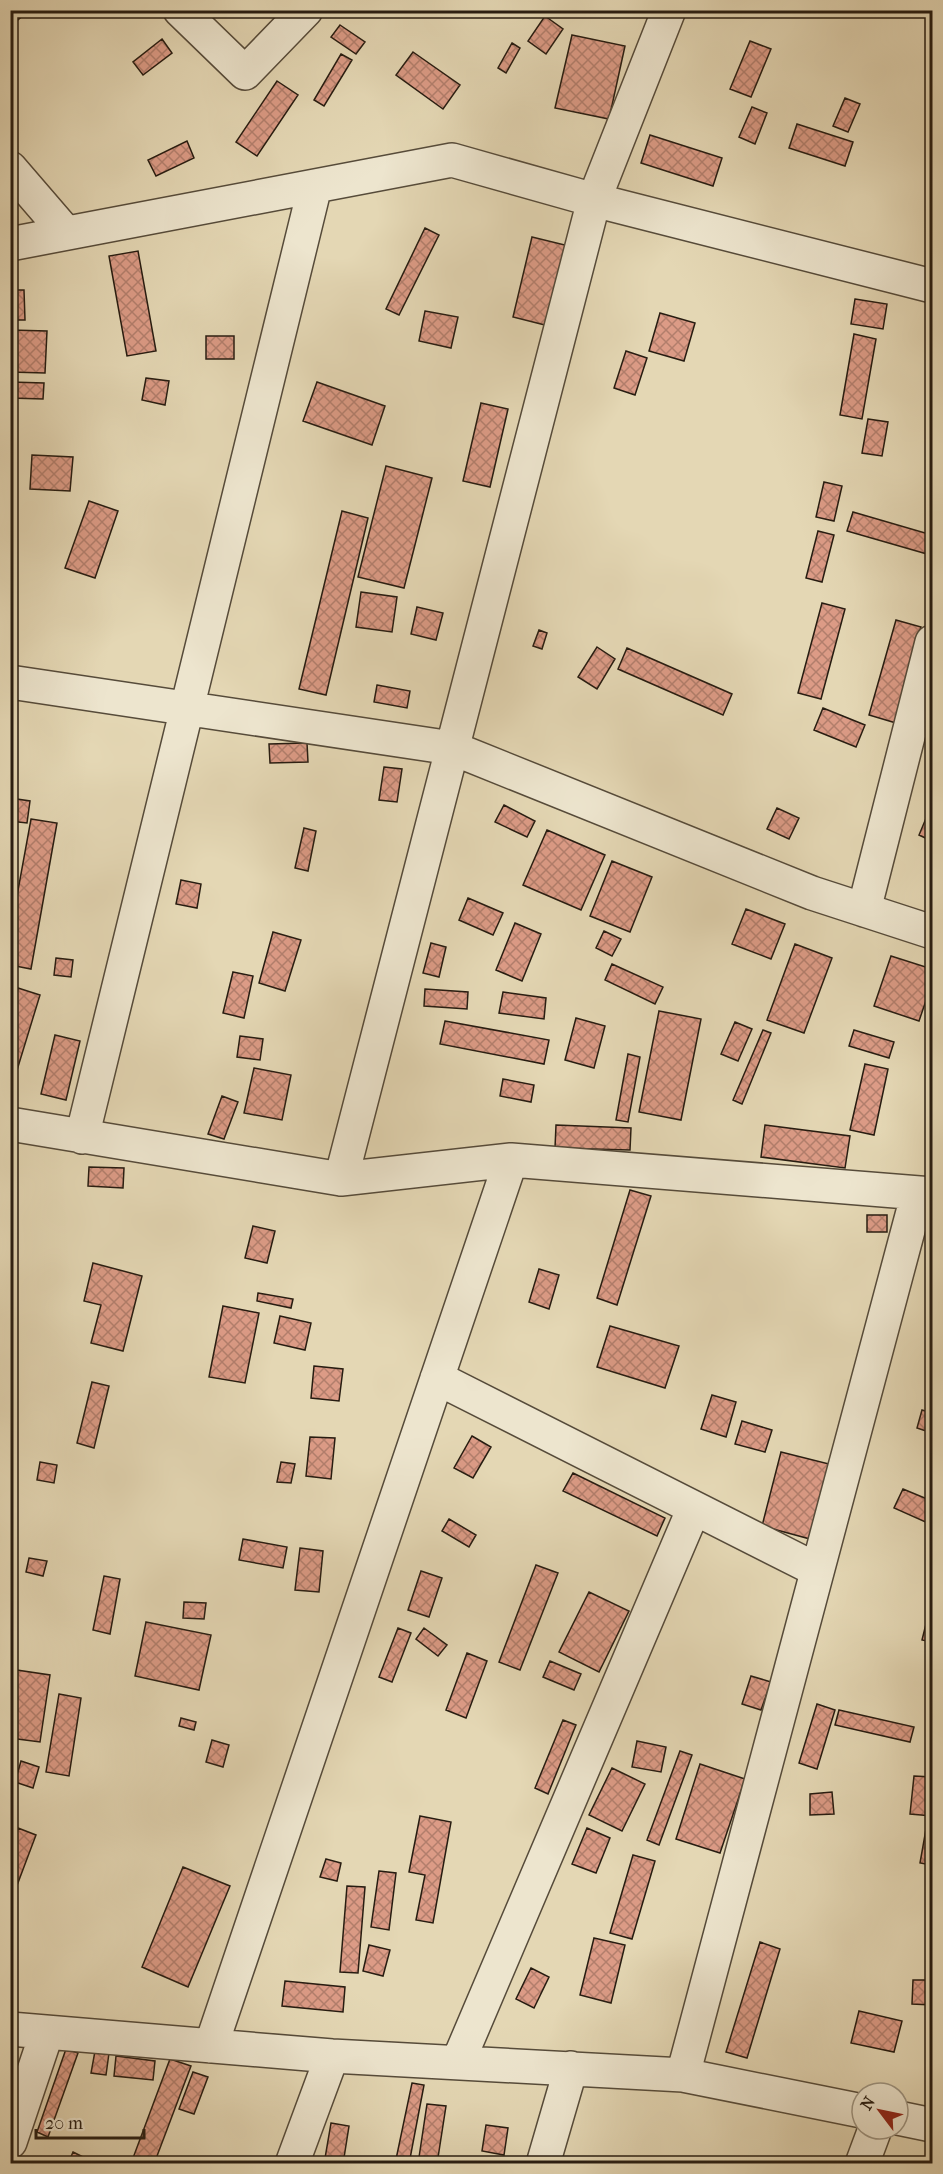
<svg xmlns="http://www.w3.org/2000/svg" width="943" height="2174" font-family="'IM FELL French Canon',serif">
	<defs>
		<pattern id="building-cross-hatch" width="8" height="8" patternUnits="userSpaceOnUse" patternTransform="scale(1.5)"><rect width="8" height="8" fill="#dc9b86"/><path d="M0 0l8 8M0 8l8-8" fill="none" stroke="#b27e6c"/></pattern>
	</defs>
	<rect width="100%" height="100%" fill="#e4d7b4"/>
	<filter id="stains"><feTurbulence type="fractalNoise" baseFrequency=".00333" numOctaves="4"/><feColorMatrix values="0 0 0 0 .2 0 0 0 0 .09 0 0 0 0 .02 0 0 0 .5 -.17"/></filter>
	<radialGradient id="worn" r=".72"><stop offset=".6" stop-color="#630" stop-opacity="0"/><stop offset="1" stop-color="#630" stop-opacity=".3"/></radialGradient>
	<path fill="url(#building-cross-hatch)" stroke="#271c11" stroke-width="1.5" d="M 10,10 L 29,10 L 10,27 Z
		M 545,16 L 563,29 L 546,54 L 528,41 Z
		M 340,25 L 365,42 L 356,54 L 331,37 Z
		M 572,35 L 625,46 L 609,119 L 555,108 Z
		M 162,39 L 172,53 L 143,75 L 133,62 Z
		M 750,41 L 771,49 L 751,97 L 730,89 Z
		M 512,43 L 520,48 L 506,73 L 498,68 Z
		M 413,52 L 460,85 L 443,109 L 396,75 Z
		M 341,54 L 352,60 L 324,106 L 314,100 Z
		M 277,81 L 298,95 L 257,156 L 236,142 Z
		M 845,98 L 860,104 L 848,132 L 833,126 Z
		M 752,107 L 767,113 L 755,144 L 739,137 Z
		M 797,124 L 853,142 L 845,166 L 789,148 Z
		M 650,135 L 722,158 L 713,186 L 641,163 Z
		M 187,141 L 194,158 L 156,176 L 148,160 Z
		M 425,228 L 439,235 L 399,315 L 386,309 Z
		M 532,237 L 569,246 L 549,326 L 513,317 Z
		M 138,251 L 156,351 L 127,356 L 109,256 Z
		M 10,290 L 24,290 L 25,320 L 10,320 Z
		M 855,299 L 887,304 L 883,329 L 851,324 Z
		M 425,311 L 458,317 L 451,348 L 419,341 Z
		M 660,313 L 695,323 L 684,361 L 649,351 Z
		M 10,330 L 47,331 L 45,373 L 10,372 Z
		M 854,334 L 876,339 L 862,419 L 840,415 Z
		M 206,336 L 234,336 L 234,359 L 206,359 Z
		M 626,351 L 647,358 L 635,395 L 614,388 Z
		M 146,378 L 169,381 L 165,405 L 142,400 Z
		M 10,382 L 44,383 L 43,399 L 10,398 Z
		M 317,382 L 385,406 L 372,445 L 303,421 Z
		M 481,403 L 508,409 L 490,487 L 463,481 Z
		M 868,419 L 888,422 L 882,456 L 862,453 Z
		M 32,455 L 73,457 L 70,491 L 30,489 Z
		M 386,466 L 432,478 L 404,588 L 358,577 Z
		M 824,482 L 842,486 L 834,521 L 816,517 Z
		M 89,501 L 118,511 L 95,578 L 65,568 Z
		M 342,511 L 368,518 L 326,695 L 299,689 Z
		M 853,512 L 932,535 L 927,554 L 847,531 Z
		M 818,531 L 834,535 L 822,582 L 806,578 Z
		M 10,568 L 17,569 L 14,627 L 10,626 Z
		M 361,592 L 397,597 L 392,632 L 356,627 Z
		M 822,603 L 845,609 L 821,699 L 798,693 Z
		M 417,607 L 443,613 L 436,640 L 411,634 Z
		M 896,620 L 921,627 L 896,723 L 869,715 Z
		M 539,630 L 547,633 L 542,649 L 533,646 Z
		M 597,647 L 615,659 L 597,689 L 578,677 Z
		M 627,648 L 732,694 L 723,715 L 618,669 Z
		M 377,685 L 410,691 L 407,708 L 374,702 Z
		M 823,708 L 865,725 L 856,747 L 814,730 Z
		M 307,743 L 308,762 L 270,763 L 269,744 Z
		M 384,767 L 402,769 L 397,802 L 379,800 Z
		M 10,798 L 30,801 L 27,823 L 10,821 Z
		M 932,804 L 932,841 L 919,835 Z
		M 504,805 L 535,821 L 527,837 L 495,822 Z
		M 777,808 L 799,818 L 789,839 L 767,829 Z
		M 31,819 L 57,823 L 31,969 L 10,965 L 10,934 Z
		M 304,828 L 316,831 L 308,871 L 295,868 Z
		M 547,830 L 605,855 L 581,910 L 523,885 Z
		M 612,861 L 652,877 L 630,932 L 590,916 Z
		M 181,880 L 201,884 L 197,908 L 176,904 Z
		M 468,898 L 503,913 L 493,935 L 459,920 Z
		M 746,909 L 785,924 L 771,959 L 732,944 Z
		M 515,923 L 541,934 L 522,981 L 496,970 Z
		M 604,931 L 621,939 L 612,956 L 596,948 Z
		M 273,932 L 301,940 L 285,991 L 259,983 Z
		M 431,943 L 446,947 L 439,977 L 423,973 Z
		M 795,944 L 832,958 L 804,1033 L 767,1020 Z
		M 891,956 L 932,969 L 932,983 L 919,1021 L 874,1006 Z
		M 56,958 L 73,960 L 71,977 L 54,975 Z
		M 612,964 L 663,987 L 655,1004 L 605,980 Z
		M 233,972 L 253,976 L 244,1018 L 223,1013 Z
		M 18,988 L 40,995 L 10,1093 L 10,1014 Z
		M 425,989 L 468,992 L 467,1009 L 424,1006 Z
		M 503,992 L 546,998 L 544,1019 L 499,1013 Z
		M 659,1011 L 701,1019 L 681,1120 L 639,1112 Z
		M 576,1018 L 605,1026 L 594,1068 L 565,1060 Z
		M 445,1021 L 549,1040 L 544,1064 L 440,1044 Z
		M 735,1022 L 752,1029 L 738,1061 L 721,1054 Z
		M 763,1030 L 771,1033 L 742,1104 L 733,1100 Z
		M 854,1030 L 894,1042 L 889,1058 L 849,1046 Z
		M 55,1035 L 80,1041 L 66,1100 L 41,1094 Z
		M 240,1036 L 263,1039 L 260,1060 L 237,1057 Z
		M 932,1043 L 932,1071 L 926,1070 Z
		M 628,1054 L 640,1057 L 628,1122 L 616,1120 Z
		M 865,1064 L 888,1069 L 874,1135 L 850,1130 Z
		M 254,1068 L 291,1075 L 282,1120 L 244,1113 Z
		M 503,1079 L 534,1085 L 531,1102 L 500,1096 Z
		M 222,1096 L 238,1102 L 224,1139 L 208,1134 Z
		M 556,1125 L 631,1128 L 630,1150 L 555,1148 Z
		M 765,1125 L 850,1136 L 845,1168 L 761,1157 Z
		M 89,1167 L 124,1168 L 123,1188 L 88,1186 Z
		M 630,1190 L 651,1196 L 617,1305 L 597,1298 Z
		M 867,1215 L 887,1215 L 887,1232 L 867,1232 Z
		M 253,1226 L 275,1231 L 267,1263 L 245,1258 Z
		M 93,1263 L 142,1276 L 123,1351 L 91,1343 L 101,1305 L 84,1301 Z
		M 539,1269 L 559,1275 L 549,1309 L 529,1302 Z
		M 258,1293 L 293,1299 L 291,1308 L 257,1301 Z
		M 223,1306 L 259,1313 L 245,1383 L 209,1377 Z
		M 280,1316 L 311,1323 L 305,1350 L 274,1343 Z
		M 610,1326 L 679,1346 L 665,1388 L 597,1367 Z
		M 314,1366 L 343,1369 L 339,1401 L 311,1398 Z
		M 92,1382 L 109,1386 L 94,1448 L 77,1443 Z
		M 712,1395 L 736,1402 L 726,1437 L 701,1429 Z
		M 922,1410 L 932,1413 L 932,1433 L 917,1428 Z
		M 742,1421 L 772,1430 L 765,1452 L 735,1444 Z
		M 472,1436 L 491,1447 L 473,1478 L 454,1468 Z
		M 310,1437 L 335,1438 L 331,1479 L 306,1476 Z
		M 781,1452 L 829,1464 L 810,1539 L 762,1526 Z
		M 40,1462 L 57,1465 L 54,1483 L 37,1480 Z
		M 281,1462 L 295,1464 L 291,1483 L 277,1482 Z
		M 573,1473 L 665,1518 L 657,1536 L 563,1491 Z
		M 903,1489 L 932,1501 L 932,1518 L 930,1524 L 894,1508 Z
		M 449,1519 L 476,1535 L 469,1547 L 442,1531 Z
		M 243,1539 L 287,1547 L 283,1568 L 239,1560 Z
		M 300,1548 L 323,1551 L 319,1592 L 295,1590 Z
		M 29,1558 L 47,1561 L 43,1576 L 26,1572 Z
		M 536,1565 L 558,1573 L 520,1670 L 499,1662 Z
		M 421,1571 L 442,1578 L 429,1617 L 408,1610 Z
		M 104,1576 L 120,1579 L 110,1634 L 93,1630 Z
		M 589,1592 L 629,1611 L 599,1672 L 559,1652 Z
		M 184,1602 L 206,1603 L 204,1619 L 183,1618 Z
		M 929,1612 L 932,1613 L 932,1642 L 922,1640 Z
		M 146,1622 L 211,1635 L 199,1690 L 135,1676 Z
		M 398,1628 L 411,1633 L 392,1682 L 379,1677 Z
		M 424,1628 L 447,1645 L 438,1656 L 416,1639 Z
		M 467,1653 L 487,1661 L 466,1718 L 446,1710 Z
		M 550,1661 L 581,1674 L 574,1690 L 543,1677 Z
		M 10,1669 L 50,1675 L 40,1742 L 10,1738 Z
		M 751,1676 L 771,1682 L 761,1710 L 742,1704 Z
		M 59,1694 L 81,1698 L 69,1776 L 46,1772 Z
		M 817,1704 L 835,1710 L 817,1769 L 799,1763 Z
		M 839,1710 L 914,1727 L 910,1742 L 835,1725 Z
		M 181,1718 L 196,1722 L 194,1730 L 179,1726 Z
		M 563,1720 L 576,1725 L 548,1794 L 535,1788 Z
		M 212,1740 L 229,1745 L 223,1767 L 206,1762 Z
		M 637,1741 L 666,1747 L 661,1772 L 632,1767 Z
		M 680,1751 L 692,1755 L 659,1845 L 647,1840 Z
		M 21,1761 L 39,1767 L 33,1788 L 15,1782 Z
		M 700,1764 L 745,1779 L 720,1853 L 676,1839 Z
		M 612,1768 L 645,1784 L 622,1831 L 589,1815 Z
		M 914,1776 L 932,1777 L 932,1816 L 910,1814 Z
		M 832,1792 L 834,1814 L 810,1815 L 810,1794 Z
		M 420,1816 L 451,1822 L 433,1923 L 416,1920 L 425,1875 L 409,1872 Z
		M 18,1828 L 36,1835 L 16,1888 L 10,1886 L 10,1850 Z
		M 587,1828 L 610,1838 L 596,1873 L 572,1864 Z
		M 926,1829 L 932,1830 L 932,1865 L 920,1863 Z
		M 633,1855 L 655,1861 L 632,1939 L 610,1933 Z
		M 326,1859 L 341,1863 L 337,1881 L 320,1877 Z
		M 183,1867 L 230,1886 L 188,1987 L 142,1967 Z
		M 379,1871 L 396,1873 L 389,1930 L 371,1927 Z
		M 347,1886 L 365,1887 L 358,1973 L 340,1972 Z
		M 594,1938 L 625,1945 L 611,2003 L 580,1995 Z
		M 760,1942 L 780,1949 L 747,2058 L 726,2052 Z
		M 369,1945 L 390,1950 L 383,1976 L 363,1971 Z
		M 531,1968 L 549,1977 L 534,2008 L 516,1999 Z
		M 913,1980 L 932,1980 L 932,2005 L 912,2004 Z
		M 285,1981 L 345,1987 L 343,2012 L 282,2006 Z
		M 859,2011 L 902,2021 L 894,2052 L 851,2043 Z
		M 66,2049 L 78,2053 L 48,2137 L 37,2132 Z
		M 95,2051 L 109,2053 L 106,2075 L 91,2073 Z
		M 116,2056 L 155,2061 L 153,2080 L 114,2076 Z
		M 170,2059 L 191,2066 L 154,2164 L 149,2164 L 133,2158 Z
		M 193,2072 L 208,2077 L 194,2114 L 179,2109 Z
		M 412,2083 L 424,2085 L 409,2164 L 395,2164 Z
		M 427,2104 L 446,2106 L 437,2164 L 418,2164 Z
		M 331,2123 L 349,2126 L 343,2164 L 324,2164 Z
		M 486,2125 L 508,2128 L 504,2155 L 482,2151 Z
		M 73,2152 L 85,2158 L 83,2164 L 68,2164 Z"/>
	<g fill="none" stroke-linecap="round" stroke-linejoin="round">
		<defs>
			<path id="minor" d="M 180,10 L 245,73 L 306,10
				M 10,168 L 66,233
				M 10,244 L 452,160 L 594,200 L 932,286
				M 10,682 L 452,748 L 812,893 L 932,932
				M 864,910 L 932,642
				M 10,1124 L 341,1179 L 511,1160 L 932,1194
				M 82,1137 L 315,186
				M 341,1179 L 594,200 L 669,10
				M 437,1378 L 817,1570
				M 10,2029 L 332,2056 L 683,2075 L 862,2111
				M 211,2046 L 511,1160
				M 458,2062 L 694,1508
				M 683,2075 L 918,1193
				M 898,2118 L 932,2125
				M 10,2142 L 47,2032
				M 292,2164 L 332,2056
				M 543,2164 L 571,2068
				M 862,2164 L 875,2129"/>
		</defs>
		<use href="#minor" stroke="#564b3a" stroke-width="36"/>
		<use href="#minor" stroke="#ede5ce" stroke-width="33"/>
	</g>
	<rect width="943" height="2174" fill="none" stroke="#e4d7b4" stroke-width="36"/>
	<rect x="12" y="12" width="919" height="2150" fill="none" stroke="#271c11" stroke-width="3"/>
	<rect x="18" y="18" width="907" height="2138" fill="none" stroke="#271c11" stroke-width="1.5"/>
	<g transform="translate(880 2111) rotate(302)"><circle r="28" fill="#ede5ce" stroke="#9e9582" stroke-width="1.5"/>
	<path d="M0-4.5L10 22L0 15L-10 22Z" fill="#8f2418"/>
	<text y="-9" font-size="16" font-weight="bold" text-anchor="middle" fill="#271c11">N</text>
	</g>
	<path d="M36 2129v9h108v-9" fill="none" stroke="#271c11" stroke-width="3"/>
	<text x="45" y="2129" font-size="18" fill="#271c11" stroke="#ede5ce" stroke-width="4.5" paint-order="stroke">20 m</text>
	<rect width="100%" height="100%" filter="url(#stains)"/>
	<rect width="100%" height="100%" fill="url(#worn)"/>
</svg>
